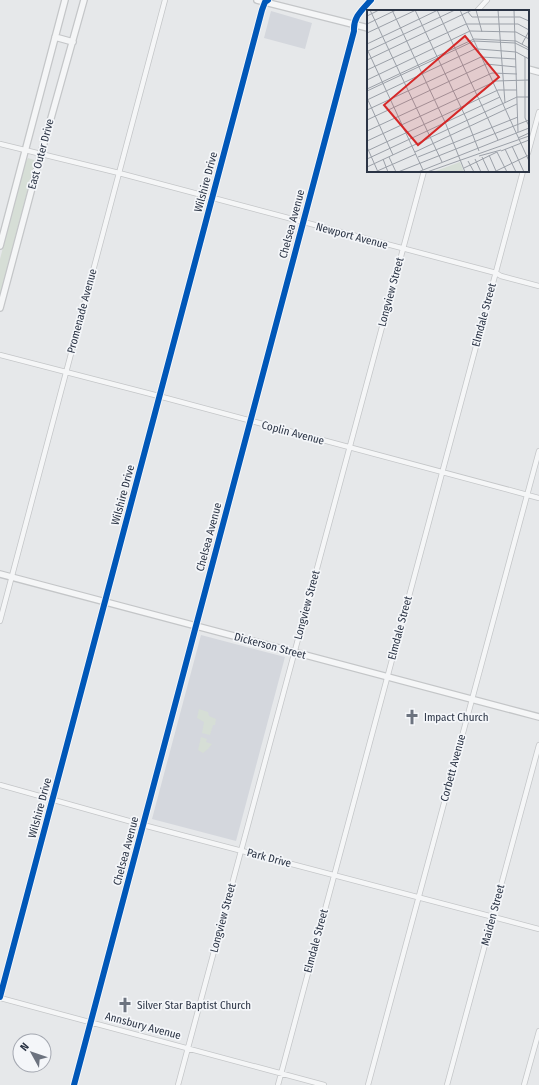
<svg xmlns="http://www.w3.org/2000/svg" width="539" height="1085" font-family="'Fira Sans Condensed',sans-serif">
	<rect width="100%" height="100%" fill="#e6e8ea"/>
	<path fill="#d4d7dd" d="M 271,11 L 312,23 L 305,49 L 264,38 Z
		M 201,635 L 285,657 L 236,841 L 152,819 Z"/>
	<path fill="#d6ded6" d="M 28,158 L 34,160 L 35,162 L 0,295 L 0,259 L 25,163 Z
		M 199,709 L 208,712 L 209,716 L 216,719 L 215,725 L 213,725 L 210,735 L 202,733 L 204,722 L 197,718 Z
		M 201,737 L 207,739 L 206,742 L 212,744 L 208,749 L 203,753 L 198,750 Z"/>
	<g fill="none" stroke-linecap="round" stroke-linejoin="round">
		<defs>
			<path id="minor" d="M 477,11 L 487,0
				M 0,144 L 119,173 L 496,273 L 501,276 L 539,286
				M 528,153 L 539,112
				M 0,355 L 151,394 L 539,498
				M 0,621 L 165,0
				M 0,785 L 143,825 L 539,929
				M 0,997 L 262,10 L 265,2 L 268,0
				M 0,998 L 324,1085
				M 74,1085 L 354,31 C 353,17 362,10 371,0
				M 178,1085 L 424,171
				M 278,1085 L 523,171
				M 368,1085 L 539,451
				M 447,1085 L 539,745
				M 524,1085 L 539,1031"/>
			<path id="tertiary" d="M 257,0 L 368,28
				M 55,37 L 73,42
				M 528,69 L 539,72
				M 0,246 L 65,0
				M 0,308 L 41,154 L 84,0
				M 0,574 L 539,717"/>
		</defs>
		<use href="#minor" stroke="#c4c6c8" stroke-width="6"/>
		<use href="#tertiary" stroke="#c4c6c8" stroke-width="8"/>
		<use href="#minor" stroke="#f5f6f7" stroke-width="4.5"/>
		<use href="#tertiary" stroke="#f5f6f7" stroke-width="5.5"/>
		<defs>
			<path id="cycleway" d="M 0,997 L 262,10 L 265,2 L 268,0
				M 74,1085 L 354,31 C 353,17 362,10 371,0"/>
		</defs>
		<use href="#cycleway" stroke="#f4f6f9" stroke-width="8"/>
		<use href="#cycleway" stroke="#0057b8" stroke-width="6"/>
	</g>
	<defs>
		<symbol id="church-bare" viewBox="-9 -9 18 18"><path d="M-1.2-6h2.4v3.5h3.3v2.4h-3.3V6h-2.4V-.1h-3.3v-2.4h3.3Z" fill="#6c737f" stroke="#f4f6f9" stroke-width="2.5" paint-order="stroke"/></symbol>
	</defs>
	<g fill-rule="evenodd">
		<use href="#church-bare" x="401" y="706" width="22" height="22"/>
		<use href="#church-bare" x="114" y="994" width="22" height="22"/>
	</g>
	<g text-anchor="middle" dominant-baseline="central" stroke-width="3.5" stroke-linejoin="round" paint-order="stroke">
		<g font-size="11" fill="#2b3445" stroke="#f4f6f9">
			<text transform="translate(41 154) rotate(-75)">East Outer Drive</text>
			<text transform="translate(206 182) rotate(-75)">Wilshire Drive</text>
			<text transform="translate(292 224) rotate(-75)">Chelsea Avenue</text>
			<text transform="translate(352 236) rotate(15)">Newport Avenue</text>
			<text transform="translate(391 292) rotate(-75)">Longview Street</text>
			<text transform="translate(82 311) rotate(-75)">Promenade Avenue</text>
			<text transform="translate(484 315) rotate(-75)">Elmdale Street</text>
			<text transform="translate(293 433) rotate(15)">Coplin Avenue</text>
			<text transform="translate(123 495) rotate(-75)">Wilshire Drive</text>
			<text transform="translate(209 537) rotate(-75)">Chelsea Avenue</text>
			<text transform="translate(307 605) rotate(-75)">Longview Street</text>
			<text transform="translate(400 628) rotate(-75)">Elmdale Street</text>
			<text transform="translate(270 646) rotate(15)">Dickerson Street</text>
			<text transform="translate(453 768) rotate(-75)">Corbett Avenue</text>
			<text transform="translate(40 808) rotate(-75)">Wilshire Drive</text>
			<text transform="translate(126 851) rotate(-75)">Chelsea Avenue</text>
			<text transform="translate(269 858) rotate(15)">Park Drive</text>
			<text transform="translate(493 915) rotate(-75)">Maiden Street</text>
			<text transform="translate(223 918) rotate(-75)">Longview Street</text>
			<text transform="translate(316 941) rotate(-75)">Elmdale Street</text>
			<text transform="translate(143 1026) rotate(15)">Annsbury Avenue</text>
		</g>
		<g font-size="11" fill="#2b3445" stroke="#f4f6f9" text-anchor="start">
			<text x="424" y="717">Impact Church</text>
			<text x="137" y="1005">Silver Star Baptist Church</text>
		</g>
	</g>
	<g transform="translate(367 10)">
		<rect width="162" height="162" fill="#e6e8ea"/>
		<path d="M 93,152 L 97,162 L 66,162 Z" fill="#d6ded6"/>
		<path fill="none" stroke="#9ba0a8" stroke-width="1" d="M 3,0 L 75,152M 25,0 L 78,112 L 98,162M 48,0 L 100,110 L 112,141M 70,0 L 131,130M 93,0 L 162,151M 109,0 L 115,22M 131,0 L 138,93M 147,0 L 151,122M 101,2 L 105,7 L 153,7 L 162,11M 0,6 L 12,0M 0,14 L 29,0M 0,23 L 49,0M 0,34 L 71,0M 155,34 L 162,21M 0,39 L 56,160M 111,39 L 149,42 L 162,49M 1,41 L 88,0M 158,47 L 158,108 L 162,116M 0,50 L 105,0M 0,60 L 99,14 L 151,14 L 162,20M 0,70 L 103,21 L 149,22 L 162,29M 0,79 L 107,29 L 149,31 L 162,38M 0,81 L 107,31 L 148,33 L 162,40M 0,88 L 26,145M 0,90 L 110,38M 0,100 L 114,47 L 149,49M 0,110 L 119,54 L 149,57M 0,121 L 125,63 L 150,64M 151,128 L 162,123M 0,131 L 129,71 L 162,70M 145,136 L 157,162M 0,137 L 11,162M 138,139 L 149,162M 0,141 L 131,80 L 150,80M 134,141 L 162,130M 48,142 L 150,94M 130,142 L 140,162M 122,145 L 129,161M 112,146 L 134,140M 22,147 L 29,162M 51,147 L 151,107M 115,147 L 122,162M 0,149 L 133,87M 16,149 L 21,162M 108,149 L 114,162M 101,151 L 107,162M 0,157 L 150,87 L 162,87M 97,158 L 130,142M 8,162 L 49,144M 31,162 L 162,110M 51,162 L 162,118M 60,162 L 162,126M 127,162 L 162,145"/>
		<path fill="#d62828" fill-opacity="0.15" stroke="#d62828" stroke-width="2" d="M 98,26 L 132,67 L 51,135 L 17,95 Z"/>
		<rect width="162" height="162" fill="none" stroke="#2b3445" stroke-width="2"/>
	</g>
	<g transform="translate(32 1053) rotate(310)"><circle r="19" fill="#f4f6f9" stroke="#a4a8b1"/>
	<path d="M0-3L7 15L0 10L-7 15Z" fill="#6c737f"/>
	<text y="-6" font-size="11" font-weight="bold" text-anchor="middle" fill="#2b3445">N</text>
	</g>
</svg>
